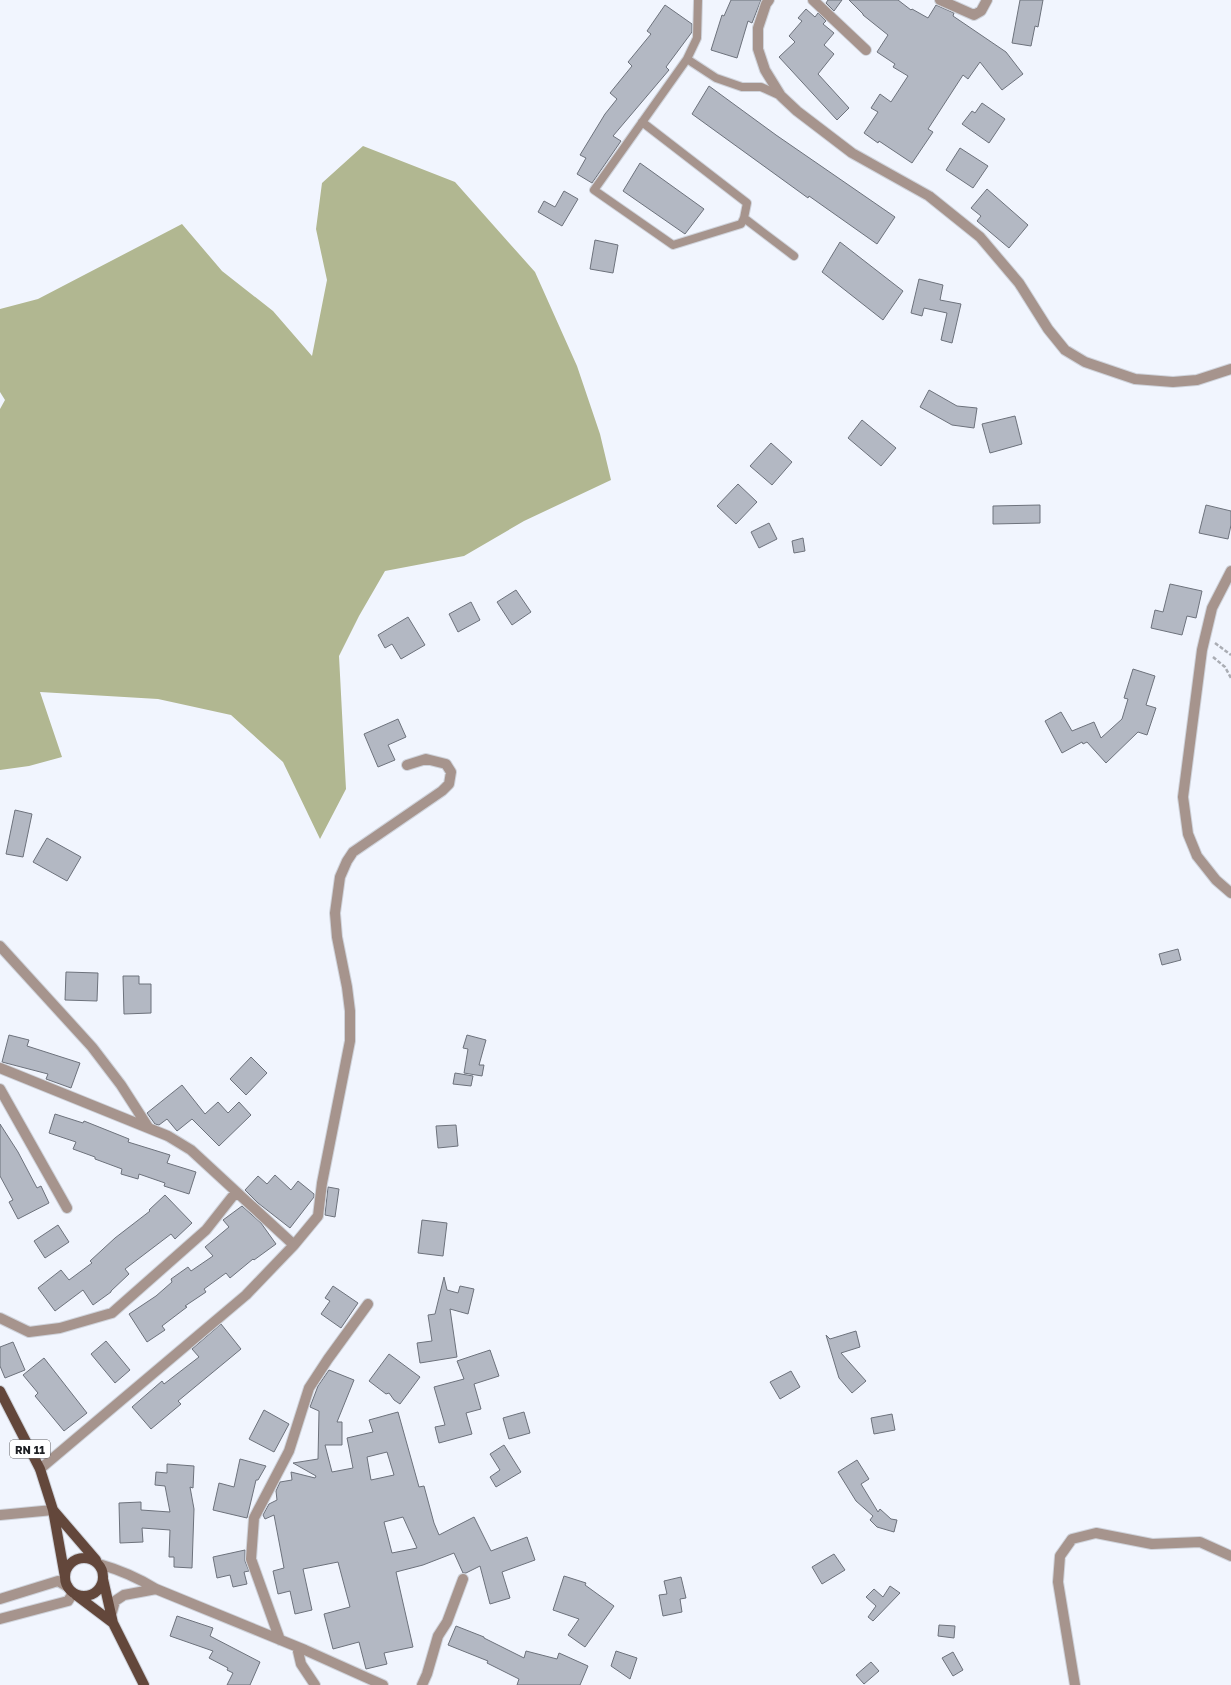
<svg xmlns="http://www.w3.org/2000/svg" width="1231" height="1685" font-family="'Golos Text',sans-serif">
	<rect width="100%" height="100%" fill="#f1f5fe"/>
	<path fill="#b1b791" d="M 363,146 L 455,182 L 535,272 L 577,366 L 600,434 L 611,480 L 524,521 L 464,556 L 385,571 L 359,616 L 339,656 L 346,789 L 320,839 L 283,762 L 231,715 L 158,699 L 40,692 L 62,757 L 29,766 L 0,770 L 0,409 L 5,400 L 0,392 L 0,309 L 38,299 L 182,224 L 222,271 L 273,311 L 312,356 L 327,280 L 316,229 L 322,183 Z"/>
	<path fill="#b3b8c3" stroke="#6d727c" fill-rule="evenodd" d="M 731,0 L 761,0 L 752,23 L 748,21 L 737,58 L 711,50 L 722,15 L 724,16 Z
		M 828,0 L 842,0 L 834,11 L 826,3 Z
		M 849,0 L 898,0 L 911,10 L 912,9 L 928,18 L 936,5 L 954,13 L 953,16 L 1006,52 L 1023,74 L 1002,90 L 980,62 L 968,79 L 963,75 L 928,129 L 933,132 L 912,163 L 879,141 L 878,143 L 864,133 L 878,112 L 871,108 L 880,94 L 891,102 L 908,76 L 893,67 L 895,64 L 877,52 L 888,35 L 863,15 L 863,14 Z
		M 1020,0 L 1043,0 L 1038,27 L 1035,26 L 1031,46 L 1012,43 Z
		M 665,5 L 692,24 L 692,32 L 666,67 L 669,70 L 613,136 L 621,141 L 592,183 L 577,174 L 586,158 L 580,155 L 605,114 L 617,99 L 610,93 L 632,66 L 628,62 L 651,34 L 647,31 Z
		M 806,9 L 815,17 L 818,13 L 826,21 L 823,24 L 834,33 L 824,45 L 834,54 L 818,74 L 849,108 L 837,120 L 779,57 L 795,42 L 789,36 L 802,21 L 798,18 Z
		M 709,86 L 776,135 L 895,217 L 877,244 L 809,196 L 808,198 L 692,114 Z
		M 982,103 L 1005,119 L 989,143 L 962,124 L 972,111 L 975,113 Z
		M 960,148 L 988,166 L 973,188 L 946,170 Z
		M 640,163 L 704,209 L 685,234 L 623,191 Z
		M 987,189 L 1028,225 L 1009,248 L 977,221 L 981,216 L 971,208 Z
		M 564,191 L 578,199 L 562,226 L 538,212 L 544,201 L 555,207 Z
		M 595,240 L 618,245 L 613,273 L 590,269 Z
		M 840,242 L 903,291 L 883,320 L 822,272 Z
		M 919,279 L 943,285 L 940,300 L 961,304 L 952,343 L 941,340 L 947,313 L 924,308 L 922,316 L 911,313 Z
		M 929,390 L 957,406 L 977,408 L 974,428 L 952,425 L 920,407 Z
		M 1015,416 L 1022,444 L 990,453 L 982,424 Z
		M 862,420 L 896,448 L 881,466 L 848,438 Z
		M 771,443 L 792,462 L 772,485 L 750,466 Z
		M 738,484 L 757,502 L 736,524 L 717,506 Z
		M 1040,505 L 1040,523 L 993,524 L 993,506 Z
		M 1206,505 L 1231,511 L 1231,525 L 1228,539 L 1199,533 Z
		M 769,523 L 777,539 L 759,548 L 751,532 Z
		M 803,538 L 805,551 L 794,553 L 792,541 Z
		M 1170,584 L 1202,591 L 1196,618 L 1187,616 L 1182,635 L 1151,628 L 1155,610 L 1163,612 Z
		M 516,590 L 531,612 L 512,625 L 497,602 Z
		M 471,602 L 480,620 L 458,632 L 449,614 Z
		M 408,617 L 425,645 L 401,659 L 392,644 L 385,648 L 378,635 Z
		M 1133,669 L 1155,676 L 1146,705 L 1156,708 L 1147,735 L 1138,732 L 1106,763 L 1087,742 L 1083,744 L 1082,742 L 1062,753 L 1045,721 L 1061,712 L 1072,731 L 1094,722 L 1101,738 L 1122,719 L 1128,699 L 1124,698 Z
		M 398,719 L 406,737 L 388,745 L 395,760 L 378,767 L 364,734 Z
		M 15,810 L 32,814 L 23,857 L 6,854 Z
		M 47,838 L 81,857 L 67,881 L 33,862 Z
		M 1178,949 L 1181,960 L 1162,965 L 1159,954 Z
		M 66,972 L 98,973 L 97,1001 L 65,1000 Z
		M 123,976 L 139,976 L 139,984 L 151,984 L 151,1013 L 124,1014 Z
		M 9,1035 L 29,1040 L 27,1046 L 80,1063 L 71,1088 L 46,1079 L 48,1074 L 2,1062 Z
		M 467,1035 L 486,1040 L 479,1065 L 484,1065 L 482,1076 L 464,1073 L 468,1049 L 463,1048 Z
		M 251,1057 L 267,1073 L 246,1095 L 230,1079 Z
		M 455,1073 L 473,1076 L 471,1086 L 453,1084 Z
		M 182,1085 L 205,1114 L 218,1102 L 228,1113 L 239,1102 L 251,1115 L 219,1146 L 192,1119 L 177,1131 L 167,1119 L 159,1125 L 155,1124 L 147,1113 Z
		M 55,1114 L 83,1123 L 84,1121 L 129,1139 L 128,1142 L 170,1155 L 167,1163 L 196,1172 L 189,1194 L 164,1186 L 165,1183 L 139,1174 L 138,1179 L 121,1174 L 122,1169 L 95,1159 L 95,1157 L 73,1149 L 76,1142 L 49,1133 Z
		M 0,1124 L 18,1152 L 37,1188 L 41,1186 L 49,1203 L 18,1219 L 9,1202 L 13,1200 L 0,1176 Z
		M 456,1125 L 458,1146 L 438,1148 L 436,1126 Z
		M 275,1175 L 291,1190 L 298,1181 L 314,1194 L 314,1197 L 290,1228 L 258,1203 L 245,1190 L 258,1176 L 267,1184 Z
		M 328,1187 L 339,1189 L 335,1217 L 325,1215 Z
		M 165,1195 L 192,1223 L 175,1239 L 171,1234 L 125,1269 L 129,1274 L 111,1291 L 111,1292 L 93,1305 L 83,1290 L 55,1311 L 38,1288 L 61,1270 L 69,1280 L 92,1263 L 90,1261 L 115,1238 L 150,1211 L 149,1210 Z
		M 242,1206 L 261,1223 L 276,1244 L 254,1260 L 253,1259 L 230,1278 L 226,1273 L 204,1289 L 206,1292 L 185,1306 L 187,1307 L 162,1326 L 165,1330 L 147,1342 L 129,1314 L 156,1296 L 172,1282 L 171,1279 L 188,1267 L 191,1271 L 213,1256 L 205,1247 L 229,1227 L 223,1220 Z
		M 422,1220 L 447,1223 L 443,1256 L 418,1253 Z
		M 58,1225 L 69,1242 L 45,1258 L 34,1241 Z
		M 444,1277 L 447,1290 L 458,1293 L 460,1286 L 474,1289 L 468,1314 L 450,1309 L 457,1357 L 420,1363 L 417,1343 L 432,1341 L 428,1315 L 435,1314 Z
		M 333,1286 L 358,1303 L 341,1328 L 321,1314 L 330,1301 L 325,1298 Z
		M 221,1324 L 241,1349 L 178,1401 L 181,1404 L 151,1429 L 132,1407 L 162,1381 L 164,1384 L 199,1357 L 192,1349 Z
		M 856,1331 L 860,1347 L 841,1353 L 866,1381 L 852,1393 L 839,1378 L 826,1335 L 830,1339 Z
		M 106,1341 L 130,1370 L 115,1383 L 91,1354 Z
		M 13,1342 L 25,1370 L 5,1378 L 0,1366 L 0,1347 Z
		M 490,1350 L 499,1376 L 474,1384 L 481,1409 L 466,1413 L 472,1434 L 439,1443 L 435,1427 L 445,1425 L 434,1387 L 464,1379 L 457,1361 Z
		M 389,1354 L 420,1377 L 400,1404 L 394,1400 L 389,1393 L 386,1394 L 369,1381 Z
		M 44,1358 L 87,1413 L 64,1431 L 35,1396 L 38,1393 L 23,1375 Z
		M 329,1370 L 354,1380 L 337,1422 L 342,1422 L 342,1445 L 325,1445 L 332,1472 L 353,1468 L 347,1438 L 373,1432 L 369,1420 L 398,1412 L 419,1487 L 424,1486 L 434,1523 L 439,1535 L 474,1517 L 491,1551 L 527,1537 L 535,1560 L 502,1572 L 510,1598 L 490,1604 L 480,1566 L 466,1573 L 463,1573 L 454,1553 L 423,1565 L 396,1572 L 413,1647 L 384,1653 L 387,1664 L 366,1669 L 359,1642 L 333,1649 L 324,1614 L 350,1607 L 338,1562 L 303,1569 L 312,1610 L 295,1614 L 290,1591 L 278,1594 L 273,1571 L 284,1568 L 274,1515 L 265,1519 L 263,1515 L 269,1504 L 277,1500 L 276,1491 L 280,1482 L 292,1480 L 291,1472 L 315,1478 L 316,1476 L 293,1463 L 318,1459 L 319,1411 L 310,1407 L 318,1386 ZM 387,1452 L 394,1475 L 371,1480 L 367,1457 ZM 403,1517 L 417,1548 L 392,1553 L 384,1522 Z
		M 791,1371 L 800,1387 L 780,1399 L 770,1382 Z
		M 264,1410 L 289,1424 L 274,1452 L 249,1439 Z
		M 524,1412 L 530,1433 L 509,1439 L 503,1418 Z
		M 892,1414 L 895,1430 L 874,1434 L 871,1418 Z
		M 504,1445 L 521,1472 L 496,1487 L 490,1477 L 500,1470 L 490,1454 Z
		M 240,1459 L 266,1466 L 258,1480 L 256,1480 L 247,1518 L 213,1510 L 219,1483 L 234,1487 Z
		M 857,1460 L 869,1479 L 861,1484 L 878,1512 L 880,1509 L 891,1519 L 897,1520 L 894,1532 L 877,1527 L 870,1520 L 873,1516 L 856,1501 L 838,1472 Z
		M 167,1464 L 194,1466 L 193,1488 L 190,1487 L 194,1509 L 192,1568 L 174,1567 L 174,1557 L 169,1557 L 170,1530 L 142,1528 L 143,1542 L 120,1543 L 119,1503 L 141,1502 L 141,1510 L 170,1512 L 165,1486 L 155,1485 L 156,1472 L 167,1473 Z
		M 245,1550 L 245,1561 L 249,1571 L 244,1572 L 247,1584 L 233,1587 L 230,1575 L 217,1578 L 213,1557 Z
		M 834,1554 L 845,1570 L 822,1584 L 812,1567 Z
		M 564,1576 L 586,1583 L 585,1585 L 614,1606 L 585,1647 L 568,1635 L 579,1619 L 553,1610 Z
		M 681,1577 L 686,1598 L 680,1599 L 682,1612 L 663,1616 L 659,1595 L 667,1594 L 664,1581 Z
		M 890,1586 L 900,1593 L 873,1621 L 868,1617 L 876,1606 L 866,1597 L 874,1589 L 883,1597 Z
		M 177,1616 L 213,1628 L 210,1636 L 260,1662 L 250,1685 L 227,1685 L 233,1673 L 227,1670 L 228,1668 L 209,1658 L 213,1651 L 170,1636 Z
		M 939,1625 L 955,1626 L 954,1638 L 938,1636 Z
		M 456,1626 L 484,1637 L 484,1638 L 524,1658 L 526,1651 L 557,1659 L 559,1653 L 588,1666 L 580,1685 L 517,1685 L 519,1679 L 487,1663 L 488,1661 L 448,1645 Z
		M 616,1651 L 637,1658 L 630,1679 L 611,1666 Z
		M 953,1652 L 963,1670 L 953,1676 L 942,1658 Z
		M 871,1662 L 879,1671 L 864,1684 L 856,1675 Z"/>
	<g fill="none" stroke-linecap="round" stroke-linejoin="round">
		<defs>
			<path id="service" d="M 687,59 L 697,38 L 698,0
				M 642,122 L 747,203 L 744,218 L 741,224 L 673,245 L 594,190 L 687,59 L 716,78 L 742,87 L 761,87 L 781,96
				M 744,218 L 794,256"/>
			<path id="minor" d="M 769,0 L 766,4 L 758,28 L 758,49 L 765,70 L 781,96 L 797,111 L 852,153 L 929,196 L 980,237 L 1019,283 L 1048,329 L 1065,350 L 1085,362 L 1135,379 L 1173,382 L 1197,380 L 1231,369
				M 813,0 L 866,50
				M 940,0 L 974,15 L 981,11 L 987,0
				M 1231,571 L 1212,608 L 1202,650 L 1183,797 L 1188,834 L 1197,856 L 1216,880 L 1231,893
				M 0,946 L 92,1047 L 121,1085 L 148,1127
				M 0,1068 L 168,1136 L 191,1150 L 294,1245 L 246,1295 L 40,1469
				M 0,1089 L 67,1208
				M 294,1245 L 318,1216 L 322,1183 L 350,1041 L 350,1011 L 347,987 L 337,937 L 335,913 L 340,877 L 347,861 L 353,852 L 442,791 L 449,784 L 451,772 L 446,764 L 426,759 L 407,765
				M 0,1318 L 29,1332 L 60,1328 L 112,1313 L 206,1230 L 236,1192
				M 0,1515 L 53,1510
				M 99,1564 C 120,1570 137,1577 156,1589 L 305,1650 L 383,1685
				M 0,1599 L 58,1581 L 68,1587
				M 112,1612 L 115,1601 L 124,1595 L 156,1589
				M 0,1619 L 68,1601 L 73,1593
				M 280,1640 L 251,1559 L 254,1518 L 289,1451 L 309,1388 L 328,1359 L 368,1304
				M 297,1647 L 301,1664 L 315,1685
				M 422,1685 L 427,1674 L 438,1636 L 447,1622 L 463,1579
				M 1075,1685 L 1058,1582 L 1060,1556 L 1072,1539 L 1096,1533 L 1152,1544 L 1200,1542 L 1231,1556"/>
			<path id="primary" d="M 0,1391 L 40,1469 L 53,1510 L 65,1577
				M 53,1510 L 96,1560
				M65 1577a19 19 0 1 1 38 0a19 19 0 1 1-38 0Z
				M 103,1579 L 113,1623 L 144,1685
				M 76,1595 L 113,1623"/>
		</defs>
		<use href="#service" stroke="#cfd3db" stroke-width="10"/>
		<use href="#minor" stroke="#cfd3db" stroke-width="12"/>
		<use href="#primary" stroke="#cfd3db" stroke-width="12"/>
		<path stroke="#aaadb4" stroke-width="2.5" stroke-dasharray="4 2" stroke-linecap="butt" d="M 1215,643 L 1231,655
			M 1213,657 L 1225,667 L 1231,678"/>
		<use href="#service" stroke="#a6948d" stroke-width="8"/>
		<use href="#minor" stroke="#a6948d" stroke-width="10"/>
		<use href="#primary" stroke="#63473b" stroke-width="10"/>
	</g>
	<g text-anchor="middle" dominant-baseline="central" stroke-width="3" stroke-linejoin="round" paint-order="stroke">
		<rect fill="#fff" stroke="#626366" stroke-width="1" x="10" y="1440" width="40" height="18" rx="3"/>
		<g font-size="11" font-weight="bold" fill="#1e2024">
			<text x="30" y="1449">RN 11</text>
		</g>
	</g>
</svg>
